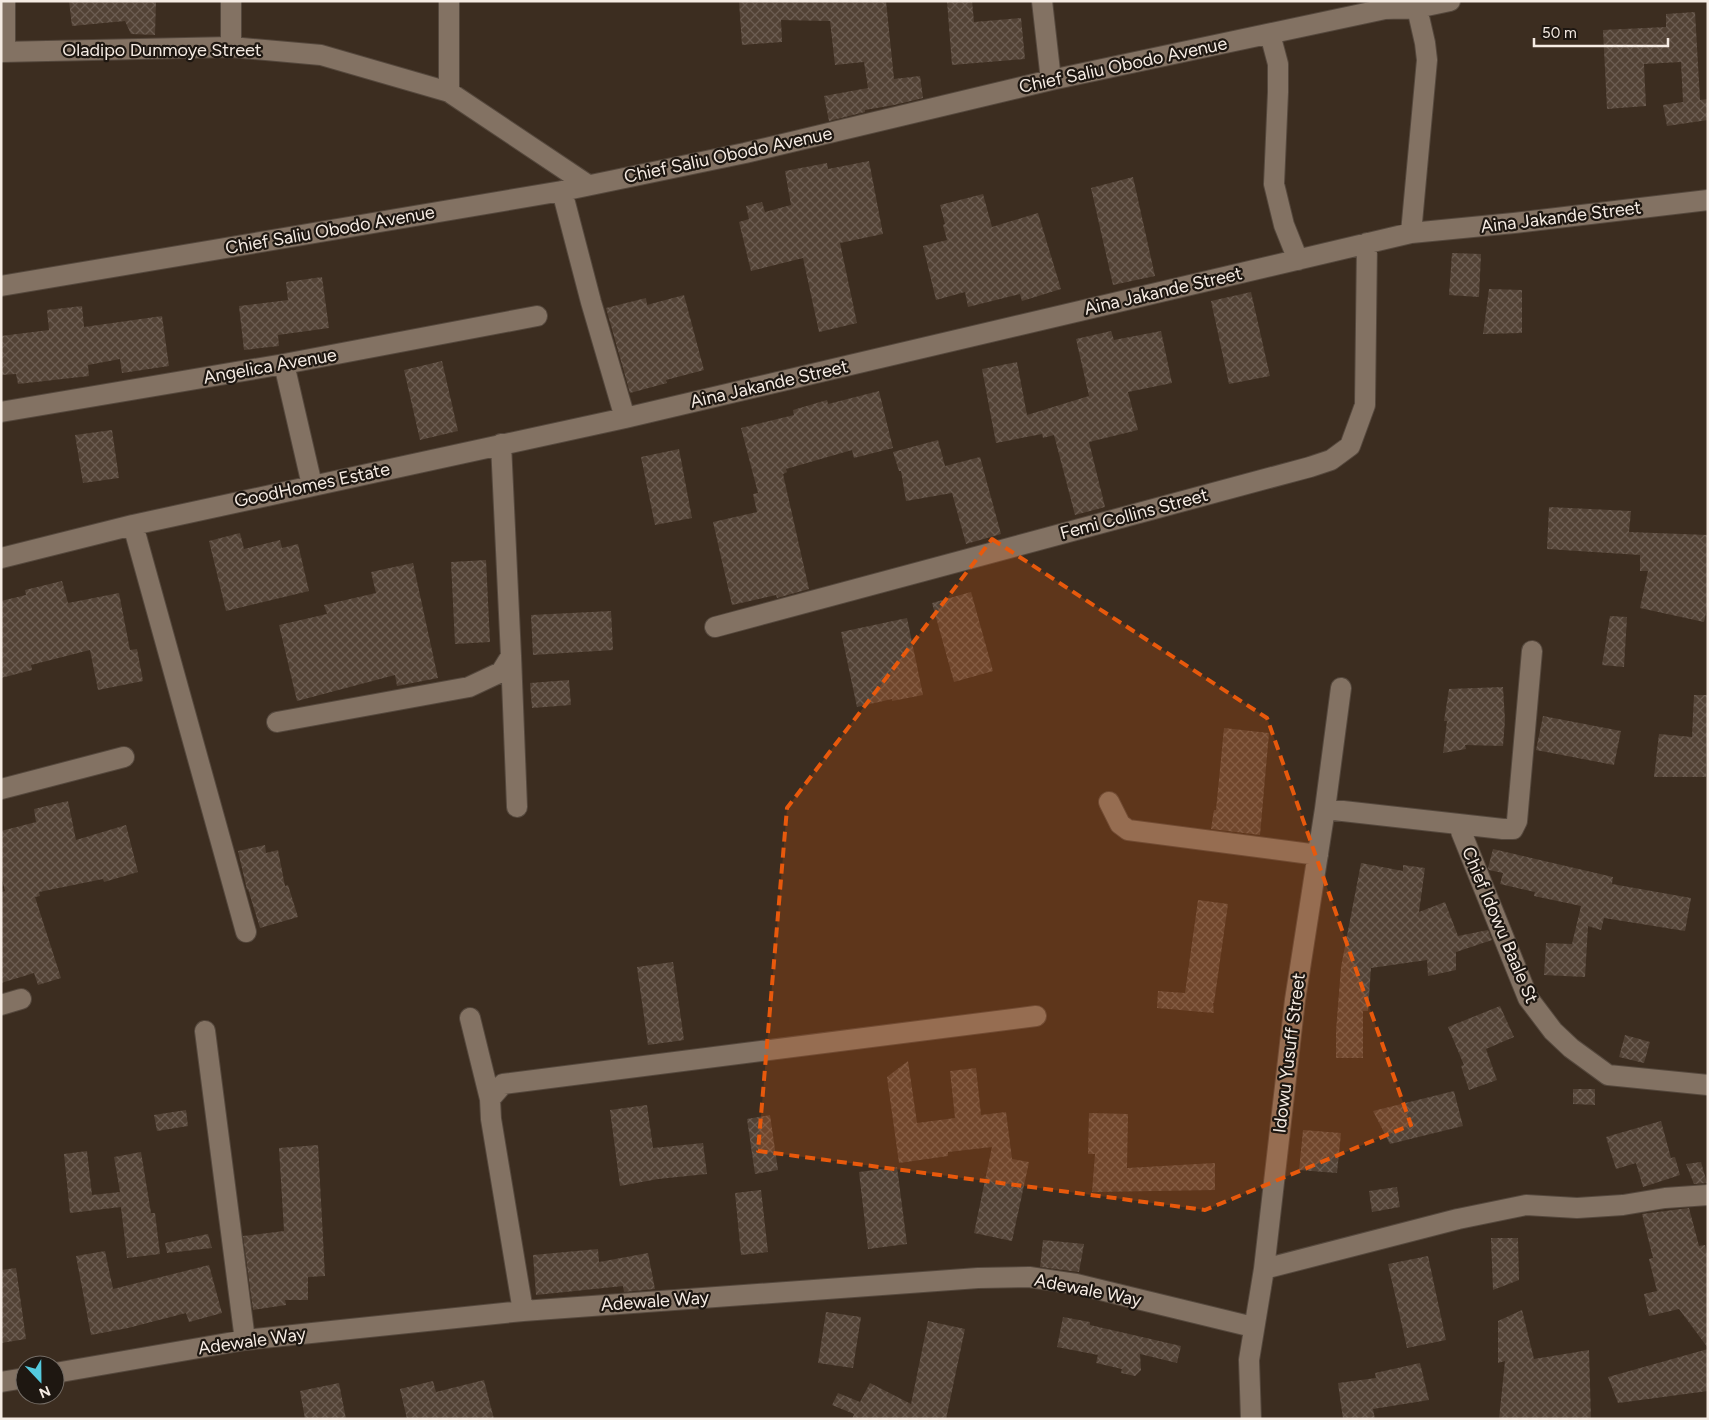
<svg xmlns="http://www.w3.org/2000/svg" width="1709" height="1420" font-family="Figtree,sans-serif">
	<defs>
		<pattern id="building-cross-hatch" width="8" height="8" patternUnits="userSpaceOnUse" patternTransform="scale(1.25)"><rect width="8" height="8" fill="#524235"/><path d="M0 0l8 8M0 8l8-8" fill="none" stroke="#6c5d52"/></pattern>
	</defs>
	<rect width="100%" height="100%" fill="#3c2d20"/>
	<path fill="url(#building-cross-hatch)" d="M 69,1 L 156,1 L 155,35 L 131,34 L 125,21 L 72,26 Z
		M 739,1 L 886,1 L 894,79 L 920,76 L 923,98 L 894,105 L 865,110 L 865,112 L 829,121 L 824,96 L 868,88 L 864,62 L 835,65 L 830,21 L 781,20 L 782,42 L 742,45 Z
		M 947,1 L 972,1 L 974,22 L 1021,18 L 1025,59 L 952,65 Z
		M 1695,12 L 1700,100 L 1708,99 L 1708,120 L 1667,126 L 1663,105 L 1683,102 L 1681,62 L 1644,64 L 1646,106 L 1607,109 L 1603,30 L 1666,27 L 1666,14 Z
		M 869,161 L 883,234 L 840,243 L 857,323 L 819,332 L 803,258 L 751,271 L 739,222 L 749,219 L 746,206 L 762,202 L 765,212 L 791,205 L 785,171 L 827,163 L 828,169 Z
		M 1133,177 L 1155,276 L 1113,285 L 1091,188 Z
		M 983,194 L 992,227 L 1038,213 L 1061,289 L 1022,301 L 1020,294 L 968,307 L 965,292 L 936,300 L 923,246 L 947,240 L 943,225 L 945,224 L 940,205 Z
		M 1452,253 L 1481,254 L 1479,297 L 1449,295 Z
		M 322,277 L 329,328 L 278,335 L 279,346 L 244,350 L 239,306 L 288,300 L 286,282 Z
		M 1489,289 L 1522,290 L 1522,333 L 1483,334 Z
		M 1251,292 L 1270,376 L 1229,384 L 1211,301 Z
		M 684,295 L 704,370 L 666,380 L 667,383 L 630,393 L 606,308 L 646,298 L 647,305 Z
		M 82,306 L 84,327 L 162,316 L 169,366 L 122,373 L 120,359 L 88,365 L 89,376 L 18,384 L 16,374 L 1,375 L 1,336 L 49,330 L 47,310 Z
		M 1111,331 L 1114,340 L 1161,331 L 1172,383 L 1128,392 L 1138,430 L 1089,442 L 1105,507 L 1075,515 L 1054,435 L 1043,438 L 1042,434 L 996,443 L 982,369 L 1017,362 L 1027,415 L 1089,396 L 1076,339 Z
		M 442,361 L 458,431 L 420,440 L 404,370 Z
		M 879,391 L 893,448 L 854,458 L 852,450 L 786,469 L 787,472 L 783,474 L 809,589 L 777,598 L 776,595 L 732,605 L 713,522 L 757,512 L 753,494 L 758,493 L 741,428 L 794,415 L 793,410 L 827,400 L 828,404 Z
		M 112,430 L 119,478 L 83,483 L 75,435 Z
		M 938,440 L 945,466 L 980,457 L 1001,534 L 966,544 L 952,493 L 906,501 L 901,471 L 899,471 L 893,452 Z
		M 679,449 L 692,518 L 655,525 L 641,457 Z
		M 1549,507 L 1631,511 L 1629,532 L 1708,535 L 1708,604 L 1704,622 L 1640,608 L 1648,571 L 1640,571 L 1640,555 L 1547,549 Z
		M 240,533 L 244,549 L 280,540 L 282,548 L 298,544 L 309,591 L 226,611 L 209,541 Z
		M 486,560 L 490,642 L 455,644 L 451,562 Z
		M 413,563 L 438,678 L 397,686 L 395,675 L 297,701 L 279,625 L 327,614 L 324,605 L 376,593 L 371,572 Z
		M 62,581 L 68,603 L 119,593 L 130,650 L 137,649 L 143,681 L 98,690 L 90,650 L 31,665 L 32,670 L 1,678 L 1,601 L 26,595 L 25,590 Z
		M 971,592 L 993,671 L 954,682 L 932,603 Z
		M 611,611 L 613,650 L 533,655 L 531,615 Z
		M 1610,616 L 1627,617 L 1624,667 L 1602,665 Z
		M 907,618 L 923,695 L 892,701 L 892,699 L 857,707 L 841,632 Z
		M 569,680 L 571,705 L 532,708 L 530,683 Z
		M 1503,687 L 1505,720 L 1503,746 L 1465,745 L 1466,749 L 1443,753 L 1447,721 L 1444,721 L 1449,689 Z
		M 1694,695 L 1708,695 L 1706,777 L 1654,777 L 1659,734 L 1692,737 Z
		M 1543,716 L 1621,731 L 1614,765 L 1536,750 Z
		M 1224,728 L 1269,733 L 1260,835 L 1211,829 L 1214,810 L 1216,810 Z
		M 68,801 L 76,840 L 126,825 L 138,872 L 104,882 L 103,879 L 39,892 L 40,896 L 35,897 L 61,978 L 38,985 L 34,973 L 1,983 L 1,892 L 5,891 L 1,876 L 1,831 L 36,822 L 34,809 Z
		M 265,845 L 266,853 L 278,850 L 285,886 L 288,885 L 298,917 L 260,928 L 248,889 L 247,890 L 238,851 Z
		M 1493,849 L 1613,877 L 1612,884 L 1691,898 L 1685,931 L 1604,918 L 1601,930 L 1588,926 L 1585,977 L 1544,975 L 1546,943 L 1572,944 L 1581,906 L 1534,896 L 1535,892 L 1500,884 L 1503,873 L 1489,870 L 1488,868 Z
		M 1361,863 L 1403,871 L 1403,865 L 1425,868 L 1419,912 L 1445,902 L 1458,936 L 1488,930 L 1492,940 L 1456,952 L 1456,970 L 1428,976 L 1427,960 L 1371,968 L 1368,1011 L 1363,1011 L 1363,1058 L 1336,1058 L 1336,1031 L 1341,967 Z
		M 1198,900 L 1228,904 L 1214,1003 L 1213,1003 L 1214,1013 L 1157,1008 L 1158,991 L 1185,993 Z
		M 673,962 L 684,1040 L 648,1045 L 637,967 Z
		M 1500,1006 L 1514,1037 L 1486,1049 L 1497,1080 L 1469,1090 L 1461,1066 L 1464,1065 L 1448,1027 Z
		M 1625,1035 L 1650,1042 L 1644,1063 L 1619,1057 Z
		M 908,1061 L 917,1123 L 955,1118 L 950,1071 L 976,1068 L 981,1115 L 1006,1112 L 1012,1159 L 1029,1162 L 1012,1241 L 974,1233 L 992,1147 L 948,1152 L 948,1156 L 899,1163 L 887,1077 Z
		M 1573,1089 L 1595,1089 L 1595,1105 L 1573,1104 Z
		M 1454,1091 L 1463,1126 L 1390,1144 L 1373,1111 Z
		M 647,1105 L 653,1148 L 703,1143 L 707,1174 L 658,1179 L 620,1186 L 610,1110 Z
		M 186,1110 L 188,1126 L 157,1131 L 154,1115 Z
		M 1089,1113 L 1128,1114 L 1127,1168 L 1215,1163 L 1215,1190 L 1092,1192 L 1095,1154 L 1088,1154 Z
		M 770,1115 L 778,1170 L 755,1174 L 747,1119 Z
		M 1661,1121 L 1671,1158 L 1675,1157 L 1680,1175 L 1643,1187 L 1636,1163 L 1616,1169 L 1606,1137 Z
		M 1303,1130 L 1341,1133 L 1337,1173 L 1299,1170 Z
		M 318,1145 L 325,1276 L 308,1277 L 308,1300 L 285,1300 L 286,1305 L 253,1310 L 243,1236 L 284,1231 L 279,1148 Z
		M 87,1151 L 92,1195 L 120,1192 L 114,1157 L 141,1152 L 151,1213 L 155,1213 L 160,1254 L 127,1258 L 121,1207 L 70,1213 L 64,1154 Z
		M 1701,1162 L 1707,1183 L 1694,1184 L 1686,1164 Z
		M 897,1167 L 907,1244 L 868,1249 L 859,1172 Z
		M 1397,1187 L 1400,1207 L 1372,1212 L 1369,1191 Z
		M 761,1190 L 768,1252 L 741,1255 L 735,1193 Z
		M 1689,1208 L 1699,1246 L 1705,1245 L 1708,1258 L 1708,1348 L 1679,1309 L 1649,1316 L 1644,1294 L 1657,1291 L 1649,1259 L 1653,1258 L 1642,1214 Z
		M 208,1234 L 212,1248 L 167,1253 L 165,1243 Z
		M 1491,1238 L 1518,1238 L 1519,1280 L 1493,1290 Z
		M 1043,1240 L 1084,1244 L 1079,1272 L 1040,1267 Z
		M 598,1249 L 599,1262 L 648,1253 L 655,1289 L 624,1292 L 623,1286 L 536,1295 L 533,1255 Z
		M 105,1251 L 113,1289 L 209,1265 L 222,1313 L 189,1322 L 186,1313 L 128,1328 L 91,1335 L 76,1256 Z
		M 1428,1256 L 1446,1340 L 1407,1348 L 1388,1264 Z
		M 16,1268 L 26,1339 L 1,1343 L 1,1270 Z
		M 1522,1310 L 1534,1359 L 1589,1350 L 1591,1419 L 1499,1419 L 1505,1361 L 1498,1363 L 1498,1321 Z
		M 826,1312 L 861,1317 L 853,1368 L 818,1363 Z
		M 1063,1317 L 1090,1322 L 1090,1325 L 1181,1346 L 1177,1363 L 1140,1354 L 1141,1370 L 1135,1376 L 1121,1373 L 1122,1369 L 1096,1363 L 1098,1355 L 1057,1347 Z
		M 928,1321 L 965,1329 L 946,1419 L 852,1419 L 854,1414 L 832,1405 L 838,1393 L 860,1402 L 870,1383 L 911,1404 Z
		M 1708,1349 L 1708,1391 L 1618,1403 L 1608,1377 Z
		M 1420,1363 L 1429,1400 L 1373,1409 L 1375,1419 L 1343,1419 L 1338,1383 L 1376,1378 L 1375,1373 Z
		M 484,1380 L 494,1419 L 407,1419 L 400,1389 L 433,1381 L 436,1392 Z
		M 339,1383 L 346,1419 L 305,1419 L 300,1391 Z"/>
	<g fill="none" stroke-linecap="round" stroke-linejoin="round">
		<defs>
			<path id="minor" d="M 5,1 L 5,52
				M 449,1 L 449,92
				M 1042,1 L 1051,80
				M 1270,34 L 1278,64 L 1278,92 L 1274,184 L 1284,225 L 1298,260
				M 231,47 L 231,1
				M 1,52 L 231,47 L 321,55 L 449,92 L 588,185
				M 562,191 L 591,302 L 625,418
				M 1411,233 L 1427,60 L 1425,43 L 1417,8
				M 1,286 L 562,191 L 745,153 L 1051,80 L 1385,9 L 1417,8 L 1450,1
				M 284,364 L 312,485
				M 1,412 L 284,364 L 537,316
				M 133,525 L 246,932
				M 1,558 L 133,525 L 625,418 L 1411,233 L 1514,223 L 1708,200
				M 715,627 L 1310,467 L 1331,460 L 1350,446 L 1365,405 L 1367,243
				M 511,656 L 517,807
				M 277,722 L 469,687 L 501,672 L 511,656 L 501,444
				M 1,789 L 124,757
				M 1109,802 L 1120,824 L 1128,830 L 1318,855
				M 1325,809 L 1503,829 L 1513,829 L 1517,821 L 1532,651
				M 1458,824 L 1528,998 L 1553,1031 L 1571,1048 L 1608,1075 L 1708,1085
				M 1,1005 L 21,999
				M 470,1018 L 490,1099
				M 205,1031 L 245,1340
				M 1264,1269 L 1458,1219 L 1526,1205 L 1577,1208 L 1623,1205 L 1665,1198 L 1708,1195
				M 523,1311 L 491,1119 L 490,1099 L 503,1084 L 1036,1016
				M 55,1373 L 245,1340 L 523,1311 L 978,1278 L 1029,1277 L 1076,1284 L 1253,1327
				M 1,1382 L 25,1378
				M 1251,1419 L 1249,1360 L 1264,1269 L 1295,1000 L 1325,809 L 1341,688"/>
		</defs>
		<use href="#minor" stroke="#55483d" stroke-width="22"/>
		<use href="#minor" stroke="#837263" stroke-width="20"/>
	</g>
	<path fill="#e8590c" fill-opacity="0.2" stroke="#e8590c" stroke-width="4" stroke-dasharray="10 6" stroke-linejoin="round" d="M 992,539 L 1267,718 L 1411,1125 L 1205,1210 L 758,1151 L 787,808 Z"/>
	<g text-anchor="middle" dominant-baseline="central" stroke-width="4.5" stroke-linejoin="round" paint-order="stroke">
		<g font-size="18" fill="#f5ebe3" stroke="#1e1711">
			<text x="162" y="50">Oladipo Dunmoye Street</text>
			<text transform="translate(1123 65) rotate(-12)">Chief Saliu Obodo Avenue</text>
			<text transform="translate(728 155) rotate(-12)">Chief Saliu Obodo Avenue</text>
			<text transform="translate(1561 217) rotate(-7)">Aina Jakande Street</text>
			<text transform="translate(330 230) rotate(-10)">Chief Saliu Obodo Avenue</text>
			<text transform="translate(1163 291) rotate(-13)">Aina Jakande Street</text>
			<text transform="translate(270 366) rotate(-10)">Angelica Avenue</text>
			<text transform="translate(769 384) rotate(-13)">Aina Jakande Street</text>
			<text transform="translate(312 485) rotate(-12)">GoodHomes Estate</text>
			<text transform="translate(1134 514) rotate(-15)">Femi Collins Street</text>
			<text transform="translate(1500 925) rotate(67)">Chief Idowu Baale St</text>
			<text transform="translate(1289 1053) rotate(-83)">Idowu Yusuff Street</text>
			<text transform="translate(1088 1290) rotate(11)">Adewale Way</text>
			<text transform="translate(655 1301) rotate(-4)">Adewale Way</text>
			<text transform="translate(252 1341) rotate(-8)">Adewale Way</text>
		</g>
	</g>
	<rect width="1709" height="1420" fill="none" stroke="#f5ebe3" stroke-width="5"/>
	<g transform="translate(40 1380) rotate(158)"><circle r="24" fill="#1e1711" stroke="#746c65"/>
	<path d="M0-4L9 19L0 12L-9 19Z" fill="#54cade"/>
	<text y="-8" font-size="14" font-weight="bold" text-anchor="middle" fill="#f5ebe3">N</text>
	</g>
	<path d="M1534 38v8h134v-8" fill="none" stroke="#f5ebe3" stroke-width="2.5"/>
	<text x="1542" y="38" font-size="15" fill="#f5ebe3" stroke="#1e1711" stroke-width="4" paint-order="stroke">50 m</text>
</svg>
